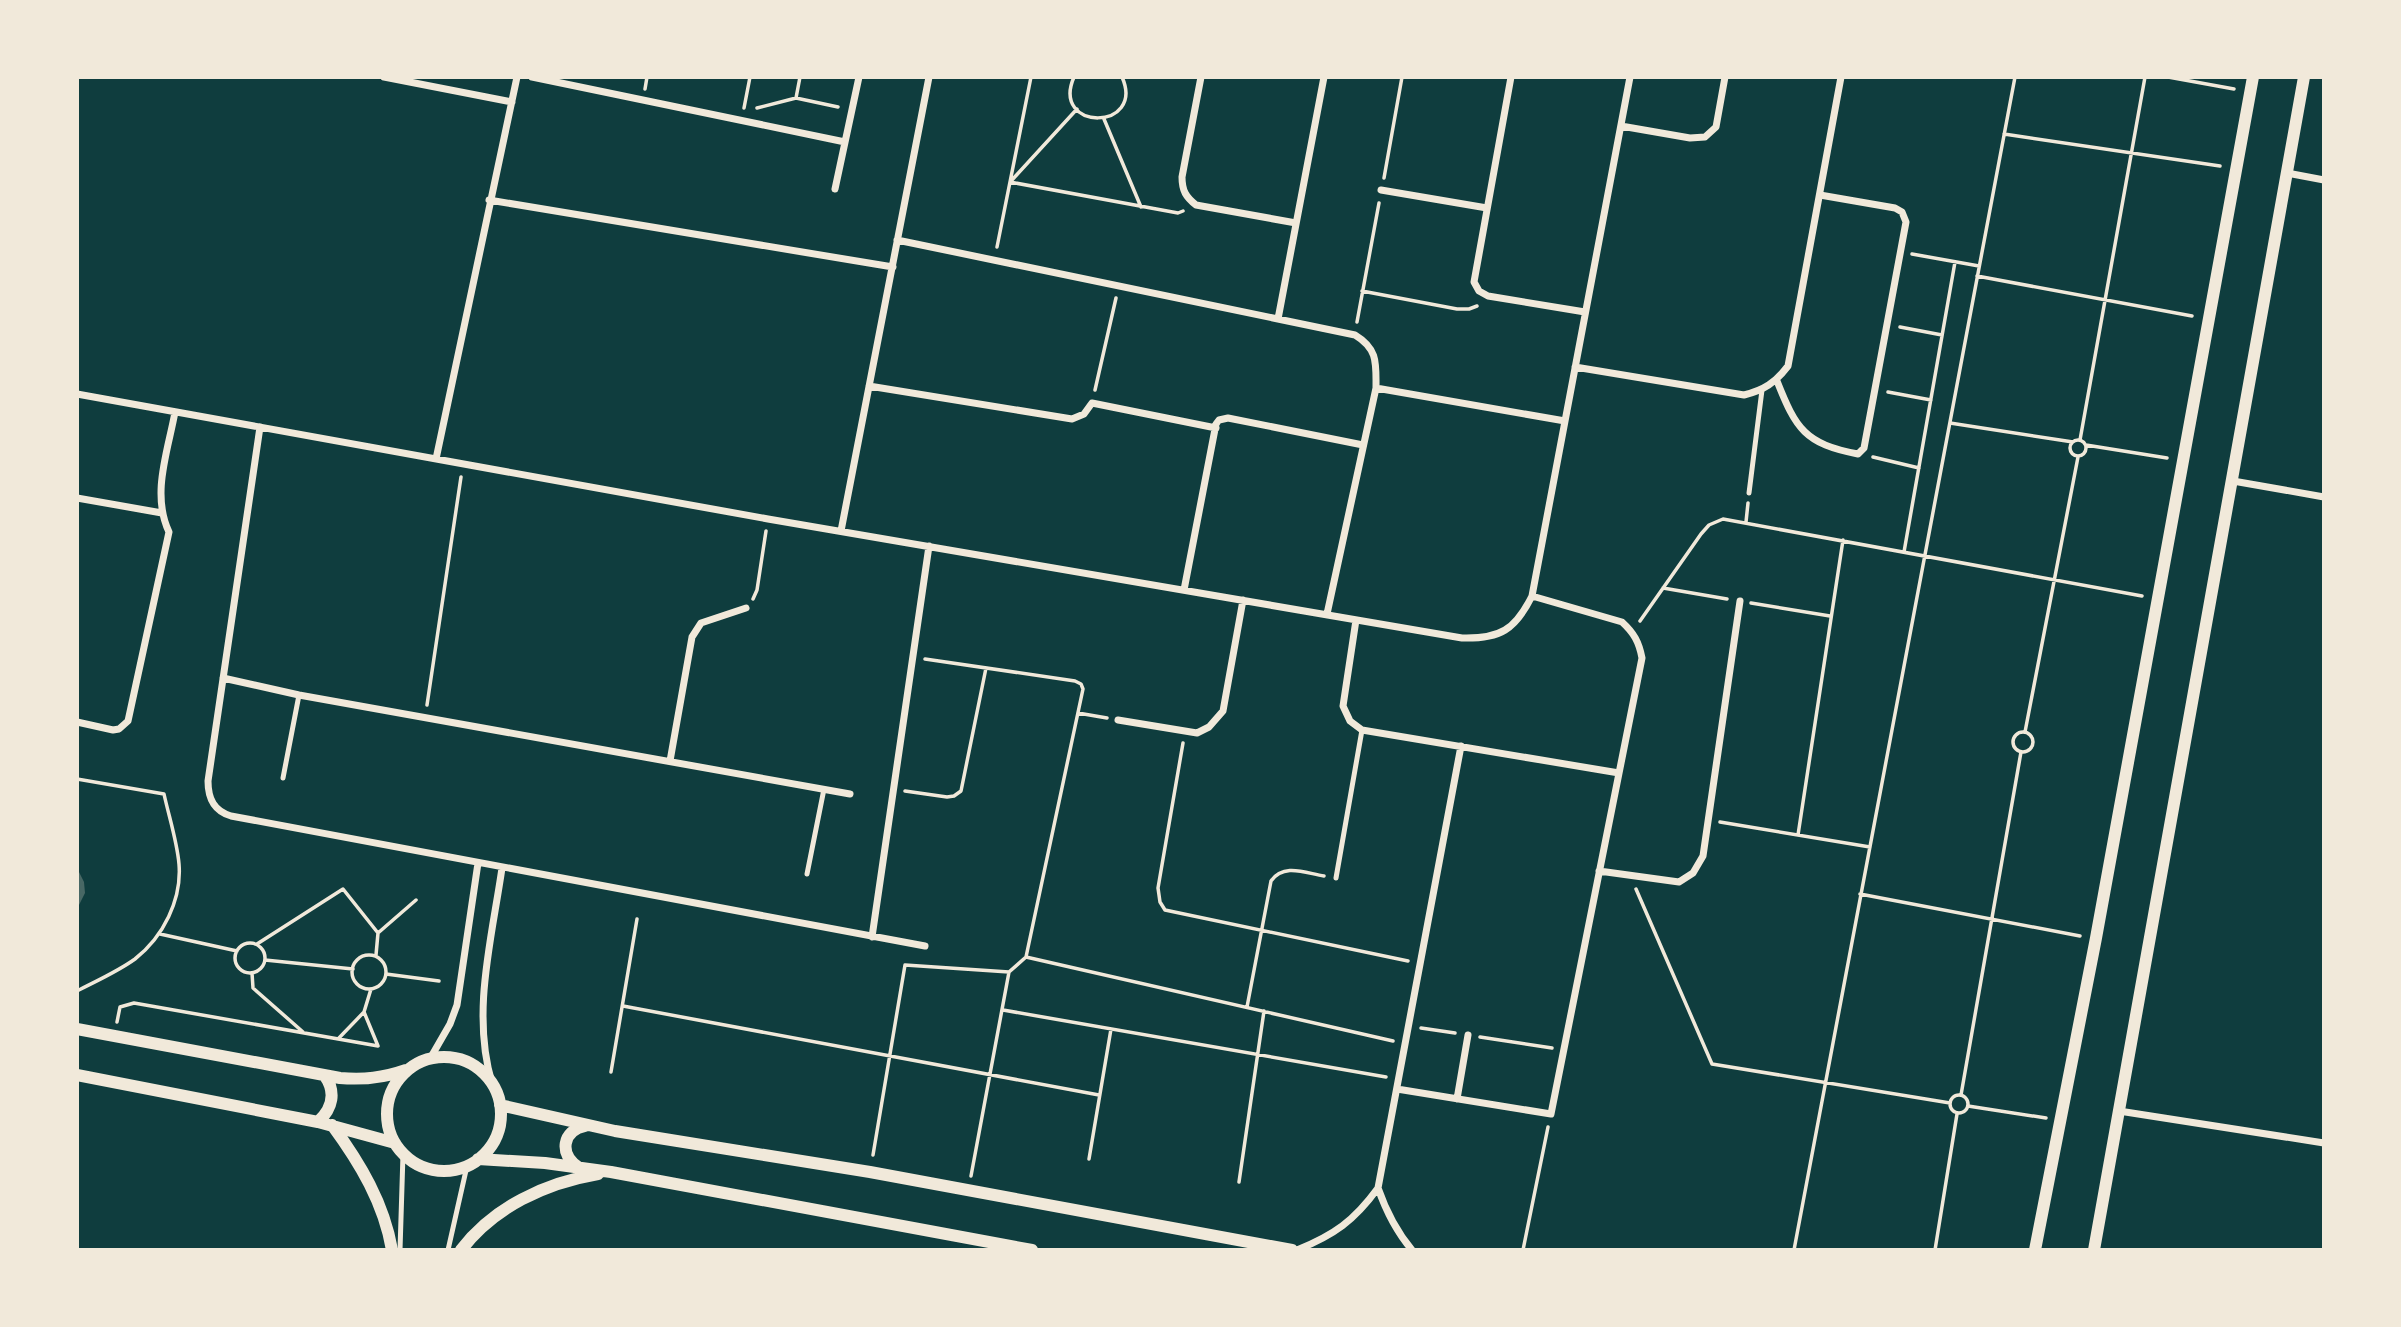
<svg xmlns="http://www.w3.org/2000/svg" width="2401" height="1327" font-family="'Public Sans',sans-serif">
	<rect width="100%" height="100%" fill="#0f3d3e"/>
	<path fill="#486865" d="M 77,868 L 84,882 L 85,893 L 77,909 Z"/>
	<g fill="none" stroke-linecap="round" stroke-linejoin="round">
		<path stroke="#f1e9da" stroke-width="3.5" d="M 1074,77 C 1050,132 1146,131 1122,77
			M 2168,77 L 2234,89
			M 645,89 L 647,77
			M 796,98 L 838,107
			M 744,108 L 750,77
			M 757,108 L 796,98 L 800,77
			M 1104,119 L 1141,207
			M 2004,134 L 2220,166
			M 1384,178 L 1402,77
			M 1012,180 L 1077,109
			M 1010,182 L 1178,213 L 1183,211
			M 997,247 L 1031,77
			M 1912,254 L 1979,266
			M 1977,276 L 2192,316
			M 1362,291 L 1457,309 L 1469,309 L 1477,306
			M 1357,322 L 1379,203
			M 1900,327 L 1942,335
			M 1095,390 L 1116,298
			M 1888,392 L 1931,400
			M 1950,423 L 2073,442
			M2070 448a8 8 0 1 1 16 0a8 8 0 1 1-16 0Z
			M 2080,440 L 2145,77
			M 2086,445 L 2167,458
			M 1873,457 L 1919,468
			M 1746,522 L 1748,503
			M 1904,552 L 1955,262
			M 1663,588 L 1727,599
			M 753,599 L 757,590 L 766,531
			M 1751,603 L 1830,616
			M 1640,621 L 1701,534 L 1709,525 L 1723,519 L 2142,596
			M 925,659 L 1075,681 L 1081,684 L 1083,689 L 1026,957
			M 427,705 L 461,477
			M 1078,713 L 1107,718
			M 2025,732 L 2078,457
			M2013 742a10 10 0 1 1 20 0a10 10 0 1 1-20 0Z
			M 1183,743 L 1158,888 L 1160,902 L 1165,910 L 1408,961
			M 77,779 L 164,794 C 169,817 177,841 179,864 C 182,900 163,937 135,959 C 117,972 96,981 77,991
			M 905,791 L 947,797 L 954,796 L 961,791 L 986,668
			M 1720,822 L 1870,847
			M 1798,835 L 1843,540
			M 1636,889 L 1712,1064 L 1950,1103
			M 1860,894 L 2080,936
			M 160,934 L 237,951
			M235 958a15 15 0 1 1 30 0a15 15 0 1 1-30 0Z
			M 257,944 L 343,889 L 378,933 L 416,900
			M 376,955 L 378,933
			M352 972a17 17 0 1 1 34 0a17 17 0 1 1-34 0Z
			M 265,960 L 353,969
			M 252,973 L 253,988 L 303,1032
			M 386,974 L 439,981
			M 623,1006 L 1099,1095
			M 1247,1007 L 1271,881 C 1284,863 1305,873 1324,876
			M 1003,1010 L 1386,1077
			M 364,1012 L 371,989
			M 117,1022 L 120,1007 L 134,1003 L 378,1046
			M 1421,1028 L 1455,1033
			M 1480,1037 L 1552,1048
			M 338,1039 L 364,1012 L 378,1046
			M 611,1072 L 637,919
			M1950 1104a9 9 0 1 1 18 0a9 9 0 1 1-18 0Z
			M 1961,1095 L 2021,752
			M 1968,1106 L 2046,1118
			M 873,1155 L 905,965 L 1009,972 L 1026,957 L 1393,1041
			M 1089,1159 L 1111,1029
			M 971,1176 L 1009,972
			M 1239,1182 L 1264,1011
			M 1523,1250 L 1548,1127
			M 1794,1250 L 2015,77
			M 1935,1250 L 1957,1114"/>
		<path stroke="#f1e9da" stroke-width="5" d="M 1749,493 L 1762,390
			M 283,778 L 299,695
			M 807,874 L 824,789
			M 1336,878 L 1362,730
			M 400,1250 L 403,1154
			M 448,1250 L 467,1166"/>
		<path stroke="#f1e9da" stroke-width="7" d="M 384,77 L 512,102
			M 532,77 L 845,142
			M 1201,77 L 1182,177 C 1182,191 1186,197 1196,205 L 1296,223
			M 1511,77 L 1474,282 L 1479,291 L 1488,296 L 1585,312
			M 1621,126 L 1690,138 L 1705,137 L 1716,127 L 1725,77
			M 2287,173 L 2324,180
			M 835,189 L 859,77
			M 1381,190 L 1487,208
			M 489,200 L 893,267
			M 897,240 L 1355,335 C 1378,349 1376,363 1376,388 L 1327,614
			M 1278,319 L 1324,77
			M 1575,367 L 1744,395 C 1764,390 1775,383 1788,366 L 1841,77
			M 1777,381 C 1796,429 1805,444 1858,454 L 1864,448 L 1906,222 L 1902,212 L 1895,208 L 1820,195
			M 869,386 L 1072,419 L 1084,414 L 1092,403 L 1216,428
			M 1376,388 L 1565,421
			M 77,394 L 768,519 L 1462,638 C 1500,639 1515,630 1532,596 L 1630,77
			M 260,427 L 208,781 C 208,799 214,811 231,816 L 925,946
			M 436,459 L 517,77
			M 2233,481 L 2324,497
			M 77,498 L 162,513
			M 841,531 L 929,77
			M 1184,590 L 1216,424 L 1219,420 L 1228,418 L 1363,445
			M 1356,620 L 1343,706 L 1350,721 L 1362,730 L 1619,773
			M 223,678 L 299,695 L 850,794
			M 1118,720 L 1197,733 L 1209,727 L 1223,711 L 1243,600
			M 77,722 L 113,730 L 119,729 L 128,721 L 169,532 C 151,494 168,451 175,412
			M 670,761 L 692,637 L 701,623 L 746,608
			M 1599,871 L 1679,882 L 1693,873 L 1703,856 L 1740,601
			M 872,937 L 929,546
			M 431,1057 L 450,1024 L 457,1005 L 478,863
			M 492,1083 C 471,1013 492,938 502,868
			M 1397,1089 L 1551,1114 L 1642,658 C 1639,642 1634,633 1622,622 L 1532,596
			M 1457,1099 L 1468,1035
			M 2119,1111 L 2324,1143
			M 1378,1188 C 1386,1211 1396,1231 1412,1250
			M 1297,1250 C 1334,1235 1354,1221 1378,1188 L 1461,746"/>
		<path stroke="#f1e9da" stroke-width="12" d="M 77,1029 L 340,1078 C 364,1080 383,1078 406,1070
			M387 1114a57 57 0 1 1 114 0a57 57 0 1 1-114 0Z
			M 77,1075 L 318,1122 L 395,1143
			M 500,1105 L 615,1131 L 870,1172 L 1292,1250
			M 318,1122 C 333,1108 336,1092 325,1076
			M 332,1125 C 360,1163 384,1203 392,1250
			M 478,1159 L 545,1163 L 611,1172 L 1032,1250
			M 578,1167 C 559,1154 562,1131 585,1126
			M 461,1250 C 494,1207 545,1183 598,1174
			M 2035,1250 L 2096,938 L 2253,77
			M 2094,1250 L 2304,77"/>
	</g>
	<rect width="2401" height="1327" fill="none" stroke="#f1e9da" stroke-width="158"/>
</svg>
